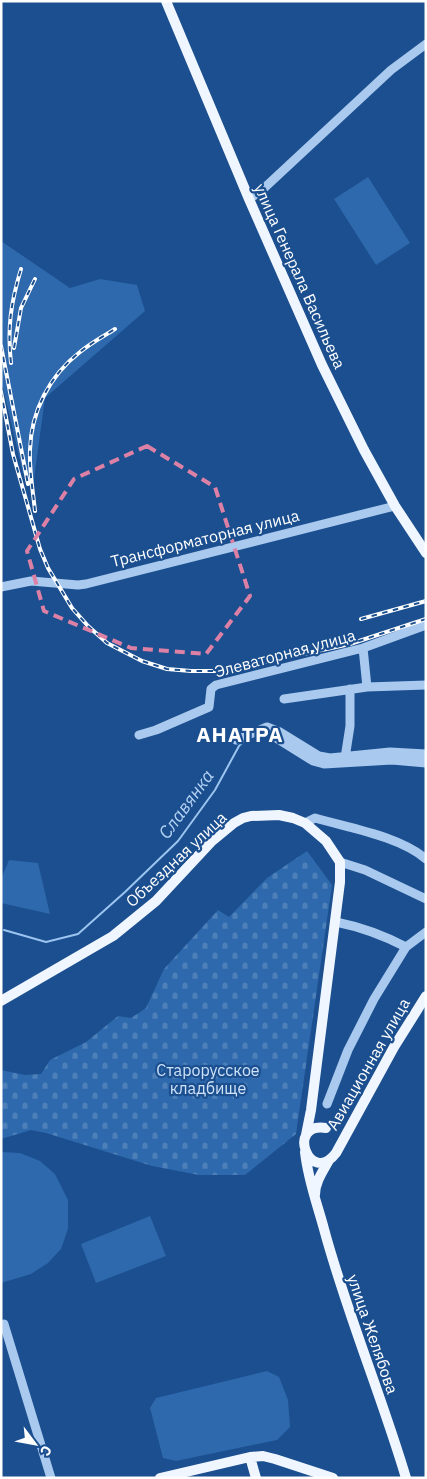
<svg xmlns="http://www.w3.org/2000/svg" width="427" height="1479" font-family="'IBM Plex Sans',sans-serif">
	<defs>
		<pattern id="cemetery-stones" width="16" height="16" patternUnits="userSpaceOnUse" patternTransform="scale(1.25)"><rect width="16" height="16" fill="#2e69ad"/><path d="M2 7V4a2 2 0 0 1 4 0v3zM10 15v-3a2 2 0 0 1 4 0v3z" fill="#4d80b9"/></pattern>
	</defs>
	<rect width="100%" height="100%" fill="#1b4f8f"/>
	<path fill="#2e69ad" d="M 368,177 L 410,243 L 376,265 L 334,199 Z
		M 1,241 L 70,288 L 100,279 L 137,285 L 145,311 L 45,398 L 33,486 L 23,473 L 1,380 Z
		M 9,860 L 38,863 L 50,914 L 1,903 L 1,879 Z
		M 1,1152 L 20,1153 L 40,1161 L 55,1174 L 68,1200 L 68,1229 L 61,1249 L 48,1263 L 31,1274 L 1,1283 Z
		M 150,1216 L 166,1256 L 96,1283 L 81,1244 Z
		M 267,1371 L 279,1377 L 288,1400 L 290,1427 L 277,1440 L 176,1461 L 163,1458 L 150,1408 L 156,1398 Z"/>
	<path fill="url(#cemetery-stones)" d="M 307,851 L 332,885 L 296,1134 L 245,1175 L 199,1175 L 152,1166 L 46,1133 L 31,1130 L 1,1139 L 1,1070 L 25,1075 L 41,1074 L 50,1060 L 86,1042 L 118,1016 L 131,1018 L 146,1008 L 164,969 L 218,910 L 229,917 L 267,878 Z"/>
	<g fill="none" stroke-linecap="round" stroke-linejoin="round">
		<path stroke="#9cc4f0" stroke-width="2" d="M 4,930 L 46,942 L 78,934 L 125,892 L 178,841 L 215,790 L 239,746 L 245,740"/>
		<path stroke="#a9c9ee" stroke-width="9" d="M 249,199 L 261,191 L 391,70 L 426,44
			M 1,587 L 31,581 L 78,585 L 86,584 L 395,506
			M 363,648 L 367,687
			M 284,699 L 367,687 L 426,685
			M 139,735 L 156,730 L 209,707 L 211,689 L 216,685 L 363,648 L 426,625
			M 276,738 L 313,761 L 324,764 L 392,760 L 426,763
			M 236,740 L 267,727 L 280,732 L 319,756 L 330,758 L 390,752 L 426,754
			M 345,758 L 350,726 L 350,689
			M 305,823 L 315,818 C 349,828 399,836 426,859
			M 340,862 L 365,870 L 426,899
			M 336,922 C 361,927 383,935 406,947
			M 327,1104 L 348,1050 L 374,999 L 406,947 L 426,932
			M 4,1324 L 51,1478"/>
		<path stroke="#f0f6ff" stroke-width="10" d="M 166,1 L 249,199 L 322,365 L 364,450 L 395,506 L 426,553
			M 1,1001 L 113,936 L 156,901 L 211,842 L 234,823 L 243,818 L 251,816 L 279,815 L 293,818 L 305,823 L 326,841 L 340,862 L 340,882 L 311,1110 L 306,1135
			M 326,1128 C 285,1122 310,1187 336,1153 L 394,1047 L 426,996
			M 305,1152 C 308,1180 317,1203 324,1229 C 347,1314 381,1394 406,1478
			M 315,1195 C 315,1182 323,1171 329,1160
			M 250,1457 L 256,1478
			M 160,1478 L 250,1457 L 263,1456 L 275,1459 L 333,1478"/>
		<defs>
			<path id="rail" d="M 1,346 L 28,484
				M 14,348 L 21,308 L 35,279
				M 11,363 C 7,328 11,302 21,269
				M 1,392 L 13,454 L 40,549 L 48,568 L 72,608 L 88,626 L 107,643 L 142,661 L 167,669 L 191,671 L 224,671 L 350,644 L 426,619
				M 35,511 C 33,491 29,470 30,450 C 31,412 49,376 80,352 C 91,343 104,336 115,329
				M 361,619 L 426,601"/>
		</defs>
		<use href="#rail" stroke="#fff" stroke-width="4"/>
		<use href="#rail" stroke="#1b4f8f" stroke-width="2" stroke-dasharray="5.5" stroke-linecap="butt"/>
	</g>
	<path fill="none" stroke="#dd80a5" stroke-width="4" stroke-dasharray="10 6" stroke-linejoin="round" d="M 147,446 L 215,487 L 250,596 L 206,654 L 131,648 L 44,611 L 27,551 L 74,479 Z"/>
	<g text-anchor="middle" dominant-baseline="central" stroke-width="4.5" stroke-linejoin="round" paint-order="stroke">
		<g font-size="16" fill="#fff" stroke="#1b4f8f">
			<text transform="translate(300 276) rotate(66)">улица Генерала Васильева</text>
			<text transform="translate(205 538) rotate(-14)">Трансформаторная улица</text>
			<text transform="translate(285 653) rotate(-15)">Элеваторная улица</text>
			<text transform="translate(176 859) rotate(-43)">Объездная улица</text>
			<text transform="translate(368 1064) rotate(-60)">Авиационная улица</text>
			<text transform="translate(373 1334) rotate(71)">улица Желябова</text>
		</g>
		<g font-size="16" fill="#cfe3fa" stroke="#1b4f8f">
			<text x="208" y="1070">Старорусское<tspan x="208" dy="18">кладбище</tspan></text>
		</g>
		<g font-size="18" font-style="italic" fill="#b5d3f5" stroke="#1b4f8f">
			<text transform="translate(186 804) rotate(-54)">Славянка</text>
		</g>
		<g font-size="21" font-weight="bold" letter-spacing="1" fill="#fff" stroke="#1b4f8f">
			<text x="240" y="734">АНАТРА</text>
		</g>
	</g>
	<rect width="427" height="1479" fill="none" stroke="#ffffff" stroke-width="5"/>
	<g transform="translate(35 1444) rotate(122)" stroke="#1b4f8f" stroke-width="4" paint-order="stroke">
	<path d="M0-4L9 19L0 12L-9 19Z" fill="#ffffff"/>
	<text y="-8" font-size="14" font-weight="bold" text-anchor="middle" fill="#ffffff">С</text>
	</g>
</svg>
